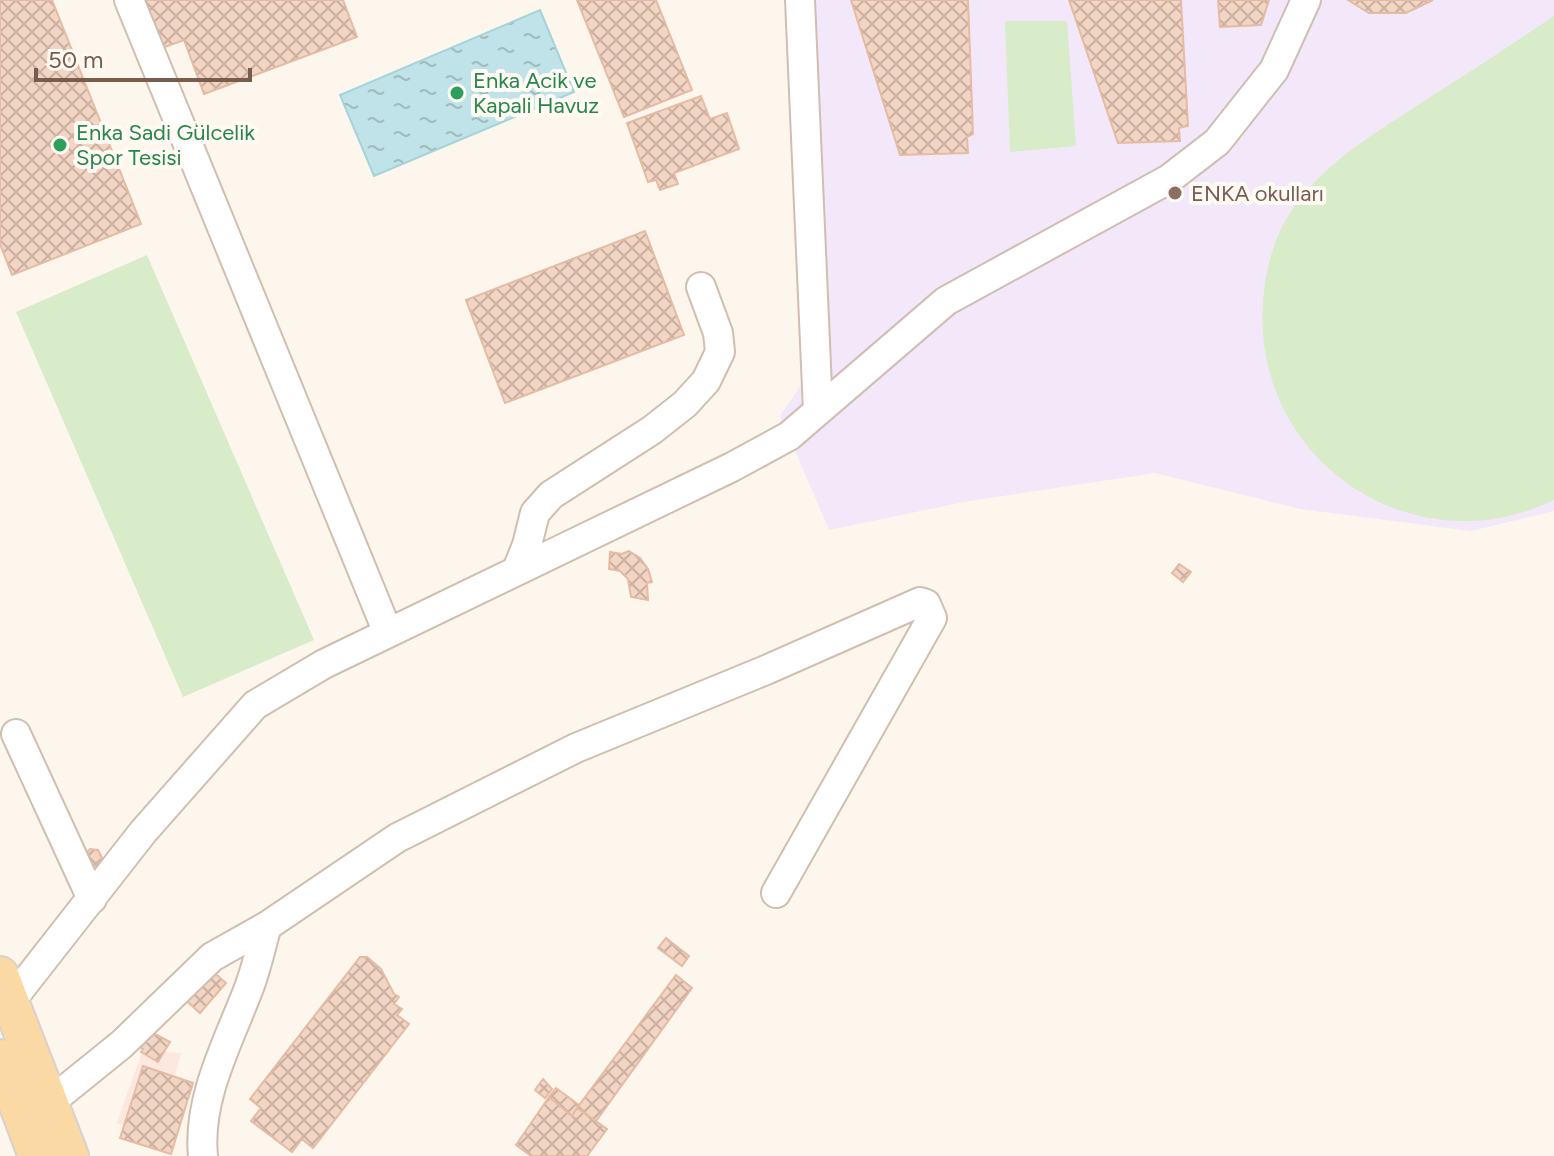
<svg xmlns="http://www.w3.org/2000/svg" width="1554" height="1156" font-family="Figtree,sans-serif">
	<defs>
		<pattern id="water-ripples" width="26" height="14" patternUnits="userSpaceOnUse" patternTransform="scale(2)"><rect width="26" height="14" fill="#bfe3e8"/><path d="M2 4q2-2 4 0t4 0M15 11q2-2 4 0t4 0" fill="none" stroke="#a0bbbe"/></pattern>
		<pattern id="building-cross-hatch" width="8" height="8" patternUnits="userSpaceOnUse" patternTransform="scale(2)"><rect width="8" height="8" fill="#f3d5c3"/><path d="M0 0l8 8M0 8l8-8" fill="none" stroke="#cab0a1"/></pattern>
	</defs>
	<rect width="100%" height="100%" fill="#fdf6ec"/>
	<path fill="#fde8e0" d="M 143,1050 L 181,1053 L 162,1126 L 116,1124 Z"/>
	<path fill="#f3e8fa" d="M 790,0 L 1554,0 L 1554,511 L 1471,531 L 1300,509 L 1155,473 L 964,502 L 829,530 L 780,416 L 801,385 Z"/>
	<path fill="#d8ecc9" d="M 1554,16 L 1554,500 C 1411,569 1251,459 1263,301 C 1265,276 1271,248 1283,225 C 1315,166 1373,135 1427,99 C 1470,72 1512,44 1554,16 Z
		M 1005,21 L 1067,21 L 1076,146 L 1010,152 Z
		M 147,255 L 314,640 L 183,697 L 16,312 Z"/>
	<path fill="url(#water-ripples)" stroke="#a5d3da" stroke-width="2" d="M 540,10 L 574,92 L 374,176 L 340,95 Z"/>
	<path fill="url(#building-cross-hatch)" stroke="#e6bba3" stroke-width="2" d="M 0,0 L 52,0 L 141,224 L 12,275 L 0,244 Z
		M 144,0 L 343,0 L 357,37 L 204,94 L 184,40 L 162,48 Z
		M 577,0 L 656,0 L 692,90 L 624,117 Z
		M 851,0 L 968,0 L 973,134 L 967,137 L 968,153 L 900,155 Z
		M 1069,0 L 1181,0 L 1188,126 L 1179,128 L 1180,141 L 1118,143 Z
		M 1218,0 L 1269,0 L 1261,25 L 1220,27 Z
		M 1348,0 L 1433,0 L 1406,13 L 1369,13 Z
		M 701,96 L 710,119 L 727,113 L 739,149 L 674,173 L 678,184 L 660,190 L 656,180 L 648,182 L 627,123 Z
		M 645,231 L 684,335 L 505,403 L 466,300 Z
		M 629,551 L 640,558 L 648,569 L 652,582 L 647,583 L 648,600 L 631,597 L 628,579 L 620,571 L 609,569 L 610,552 L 622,554 Z
		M 1179,564 L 1191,572 L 1183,582 L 1172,573 Z
		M 90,849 L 98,850 L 102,858 L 97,866 L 88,865 L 84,856 Z
		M 666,938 L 689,956 L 682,966 L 658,948 Z
		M 360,957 L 367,957 L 381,969 L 394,994 L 399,997 L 394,1004 L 402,1009 L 397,1015 L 409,1024 L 313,1148 L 302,1139 L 292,1152 L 251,1121 L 261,1108 L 250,1099 Z
		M 210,969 L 226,983 L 200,1013 L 183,998 Z
		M 676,975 L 692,988 L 596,1121 L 577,1108 Z
		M 153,1033 L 170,1042 L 158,1062 L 141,1052 L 143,1049 L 139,1047 L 148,1034 L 151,1036 Z
		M 143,1066 L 193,1083 L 171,1154 L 120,1138 Z
		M 543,1079 L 552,1089 L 545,1098 L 535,1090 Z
		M 556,1088 L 579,1105 L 572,1116 L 549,1097 Z
		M 549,1097 L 572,1116 L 577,1108 L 607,1129 L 587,1156 L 531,1156 L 516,1145 Z"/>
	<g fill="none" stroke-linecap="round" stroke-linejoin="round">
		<defs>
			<path id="minor" d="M 129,0 L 388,633
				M 800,0 L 818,411
				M 517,570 L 527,545 L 535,513 L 551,495 L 652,430 L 685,404 L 706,381 L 720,352 L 718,333 L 701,287
				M 16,734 L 92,899
				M 10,1002 L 143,832 L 255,705 L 324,664 L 732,467 L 789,436 L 946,301 L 1169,179 L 1217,142 L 1274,70 L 1306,0
				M 49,1103 L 122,1044 L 212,957 L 267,926 L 397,838 L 576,748 L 766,670 L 920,602 L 926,604 L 932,618 L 776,893
				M 203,1156 C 197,1097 230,1039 250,985 C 257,966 261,946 267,926"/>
			<path id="major" d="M 0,975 L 70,1156
				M 0,1058 L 37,1156"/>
		</defs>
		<use href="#minor" stroke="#d1beb0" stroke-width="32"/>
		<use href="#major" stroke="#dad1cd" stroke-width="40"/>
		<use href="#minor" stroke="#fff" stroke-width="28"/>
		<use href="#major" stroke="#fbd9a5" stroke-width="36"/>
	</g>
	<g fill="#2e9e5b" stroke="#fffaf3" stroke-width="3">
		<circle cx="457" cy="93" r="8"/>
		<circle cx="60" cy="145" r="8"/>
	</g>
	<circle fill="#8d6e63" stroke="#fffaf3" stroke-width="3" cx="1175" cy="193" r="8"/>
	<g text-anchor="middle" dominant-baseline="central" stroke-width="8" stroke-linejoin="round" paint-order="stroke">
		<g font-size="22" fill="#27864d" stroke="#fffaf3" text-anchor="start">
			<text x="473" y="80">Enka Acik ve<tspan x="473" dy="25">Kapali Havuz</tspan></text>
			<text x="76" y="132">Enka Sadi Gülcelik<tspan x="76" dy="25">Spor Tesisi</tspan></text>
		</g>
		<g font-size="22" fill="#785e54" stroke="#fffaf3" text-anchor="start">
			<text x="1191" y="193">ENKA okulları</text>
		</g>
	</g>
	<path d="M36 68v12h214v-12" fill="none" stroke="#7a5c4d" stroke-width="4"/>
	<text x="48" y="68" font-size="24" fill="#7a5c4d" stroke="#fffaf3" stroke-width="6" paint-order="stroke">50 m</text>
</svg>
